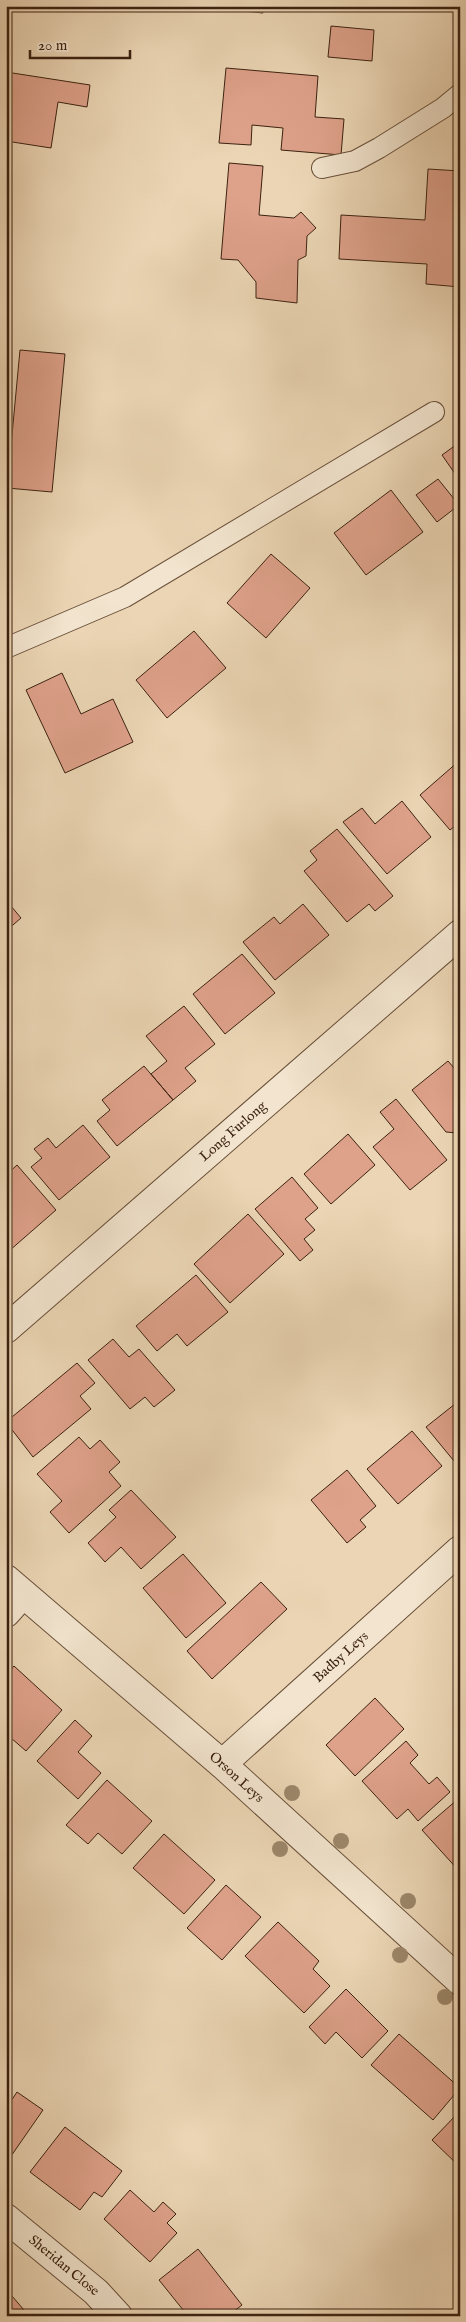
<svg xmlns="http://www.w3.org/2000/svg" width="466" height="2322" font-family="'IM FELL English',serif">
	<rect width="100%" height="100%" fill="#ebd5b4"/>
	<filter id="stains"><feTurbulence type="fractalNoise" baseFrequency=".004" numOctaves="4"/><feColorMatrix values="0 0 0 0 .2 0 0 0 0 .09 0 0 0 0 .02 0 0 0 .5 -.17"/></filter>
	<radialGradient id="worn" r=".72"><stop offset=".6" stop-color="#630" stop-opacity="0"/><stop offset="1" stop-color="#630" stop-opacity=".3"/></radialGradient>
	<path fill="#dea18a" stroke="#3c2210" d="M 222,6 L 263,6 L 263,13 L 222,9 Z
		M 331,26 L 374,30 L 372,61 L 328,57 Z
		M 226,68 L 318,76 L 315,117 L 344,119 L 341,155 L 281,150 L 283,128 L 252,125 L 251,145 L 219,143 Z
		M 6,72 L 90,85 L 87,107 L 58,102 L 51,148 L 6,141 Z
		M 229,163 L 263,166 L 259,215 L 294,218 L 301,212 L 316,228 L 307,236 L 306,256 L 298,260 L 297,303 L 256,298 L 256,282 L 238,260 L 221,259 Z
		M 428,169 L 460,171 L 460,287 L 426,284 L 427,264 L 339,259 L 341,215 L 425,220 Z
		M 20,350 L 65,354 L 52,492 L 7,488 Z
		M 460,442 L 460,481 L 442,455 Z
		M 438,479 L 459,505 L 437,522 L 416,495 Z
		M 391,490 L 423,532 L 366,575 L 334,533 Z
		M 271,554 L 310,588 L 266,638 L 227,603 Z
		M 194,631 L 226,668 L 167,718 L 136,680 Z
		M 62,673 L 81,714 L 113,699 L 133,742 L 65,773 L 26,690 Z
		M 459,761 L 460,822 L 450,830 L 420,795 Z
		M 402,801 L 431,837 L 387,874 L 343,822 L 362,808 L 375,824 Z
		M 337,829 L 393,896 L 375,911 L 369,904 L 347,922 L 304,871 L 317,860 L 310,851 Z
		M 6,900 L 21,918 L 6,931 Z
		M 303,904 L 329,935 L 275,980 L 243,942 L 274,917 L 280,924 Z
		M 242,954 L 275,993 L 225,1034 L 193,994 Z
		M 184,1006 L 215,1044 L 185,1068 L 196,1081 L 173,1100 L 151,1074 L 167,1061 L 146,1036 Z
		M 448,1061 L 460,1075 L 460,1108 L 458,1109 L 460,1111 L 460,1132 L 458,1133 L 446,1132 L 412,1090 Z
		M 144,1066 L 173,1100 L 117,1146 L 97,1121 L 110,1110 L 102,1100 Z
		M 396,1099 L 447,1160 L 410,1190 L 373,1147 L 394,1129 L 380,1112 Z
		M 83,1125 L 110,1157 L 59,1200 L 31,1167 L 42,1158 L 34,1149 L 48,1138 L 56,1148 Z
		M 348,1134 L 375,1165 L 331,1204 L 304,1174 Z
		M 17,1165 L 56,1210 L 9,1251 L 6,1248 L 6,1175 Z
		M 292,1177 L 318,1208 L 305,1219 L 315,1230 L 304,1239 L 313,1250 L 300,1261 L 255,1209 Z
		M 248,1214 L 284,1254 L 230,1303 L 194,1264 Z
		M 196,1275 L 228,1312 L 187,1346 L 177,1334 L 157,1351 L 136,1326 Z
		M 113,1339 L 129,1357 L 139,1349 L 175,1390 L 154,1407 L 145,1397 L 130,1409 L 88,1360 Z
		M 77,1363 L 95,1383 L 80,1396 L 91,1409 L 33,1457 L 6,1422 Z
		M 460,1400 L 460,1457 L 454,1461 L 426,1427 Z
		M 412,1431 L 442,1466 L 398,1504 L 367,1469 Z
		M 79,1437 L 90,1449 L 100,1440 L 120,1462 L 109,1472 L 121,1486 L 69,1533 L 50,1512 L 62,1501 L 37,1474 Z
		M 347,1470 L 376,1506 L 360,1520 L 366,1527 L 347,1543 L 311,1500 Z
		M 131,1490 L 176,1537 L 141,1569 L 121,1547 L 105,1562 L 88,1543 L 116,1517 L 109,1510 Z
		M 183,1554 L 226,1603 L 186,1638 L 143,1588 Z
		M 261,1582 L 287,1609 L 212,1679 L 187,1651 Z
		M 14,1666 L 62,1710 L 26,1751 L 11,1738 L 6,1744 L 6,1675 Z
		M 375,1698 L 404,1729 L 355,1776 L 326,1745 Z
		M 75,1720 L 92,1736 L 78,1752 L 101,1773 L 78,1799 L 37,1761 Z
		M 406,1741 L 418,1755 L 410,1763 L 429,1784 L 437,1777 L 450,1792 L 418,1821 L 408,1809 L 397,1819 L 362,1781 Z
		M 107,1780 L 152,1821 L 122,1854 L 98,1833 L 88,1844 L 66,1825 Z
		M 458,1799 L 460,1801 L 460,1872 L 422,1830 Z
		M 164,1834 L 215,1880 L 184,1914 L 133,1868 Z
		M 226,1885 L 261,1917 L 222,1960 L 187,1928 Z
		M 278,1922 L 319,1961 L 313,1969 L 330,1986 L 304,2013 L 245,1956 Z
		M 346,1989 L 388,2031 L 362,2058 L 336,2032 L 325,2044 L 309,2027 Z
		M 399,2034 L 460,2088 L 433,2120 L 371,2065 Z
		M 17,2092 L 43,2110 L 9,2159 L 6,2157 L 6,2098 L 11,2101 Z
		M 459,2112 L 460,2114 L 460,2167 L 432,2140 Z
		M 65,2127 L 122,2171 L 102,2197 L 94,2192 L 80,2210 L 30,2172 Z
		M 130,2190 L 154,2212 L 163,2202 L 176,2214 L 167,2223 L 177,2233 L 150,2262 L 104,2219 Z
		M 198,2249 L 242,2305 L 228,2316 L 188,2316 L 159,2280 Z
		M 6,2289 L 24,2310 L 17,2316 L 6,2316 Z"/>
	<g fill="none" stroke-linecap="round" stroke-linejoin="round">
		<defs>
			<path id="lane" d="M 322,168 L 355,161 L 379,148 L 443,108 L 460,94
				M 6,648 L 125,597 L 434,412"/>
			<g id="street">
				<path id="s1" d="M 6,1329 L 460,934"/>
				<path id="s2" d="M 6,1579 L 222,1764 L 460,1981"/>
				<path d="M 6,1613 L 23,1594"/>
				<path id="s3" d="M 222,1764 L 460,1550"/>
				<path id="s4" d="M 6,2218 L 96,2292 L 118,2316"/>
			</g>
		</defs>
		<use href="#lane" stroke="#684f39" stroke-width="22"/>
		<use href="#street" stroke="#684f39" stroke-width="30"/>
		<use href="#lane" stroke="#f2e4ce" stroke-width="20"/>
		<use href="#street" stroke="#f2e4ce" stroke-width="28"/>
	</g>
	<g fill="#9c876a">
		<circle cx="292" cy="1793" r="8"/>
		<circle cx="341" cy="1841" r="8"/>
		<circle cx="280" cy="1849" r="8"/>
		<circle cx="408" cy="1901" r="8"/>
		<circle cx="400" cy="1955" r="8"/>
		<circle cx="445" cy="1997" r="8"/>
	</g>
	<g text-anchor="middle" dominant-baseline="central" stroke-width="5" stroke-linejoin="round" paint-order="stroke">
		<g font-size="14" fill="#3c2210" stroke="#f2e4ce">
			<text stroke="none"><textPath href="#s1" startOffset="301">Long Furlong</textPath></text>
			<text stroke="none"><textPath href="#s3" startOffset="160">Badby Leys</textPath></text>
			<text stroke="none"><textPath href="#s2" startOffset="304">Orson Leys</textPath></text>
			<text stroke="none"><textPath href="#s4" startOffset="75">Sheridan Close</textPath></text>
		</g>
	</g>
	<rect width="466" height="2322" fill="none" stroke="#ebd5b4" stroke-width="25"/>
	<rect x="8" y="8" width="451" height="2307" fill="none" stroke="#3c2210" stroke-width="2.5"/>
	<rect x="12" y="12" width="441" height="2297" fill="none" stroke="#3c2210"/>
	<path d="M30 50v8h100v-8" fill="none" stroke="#3c2210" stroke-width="2.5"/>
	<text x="38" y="50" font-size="15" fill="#3c2210" stroke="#f2e4ce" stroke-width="4" paint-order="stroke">20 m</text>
	<rect width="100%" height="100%" filter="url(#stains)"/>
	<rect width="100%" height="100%" fill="url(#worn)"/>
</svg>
